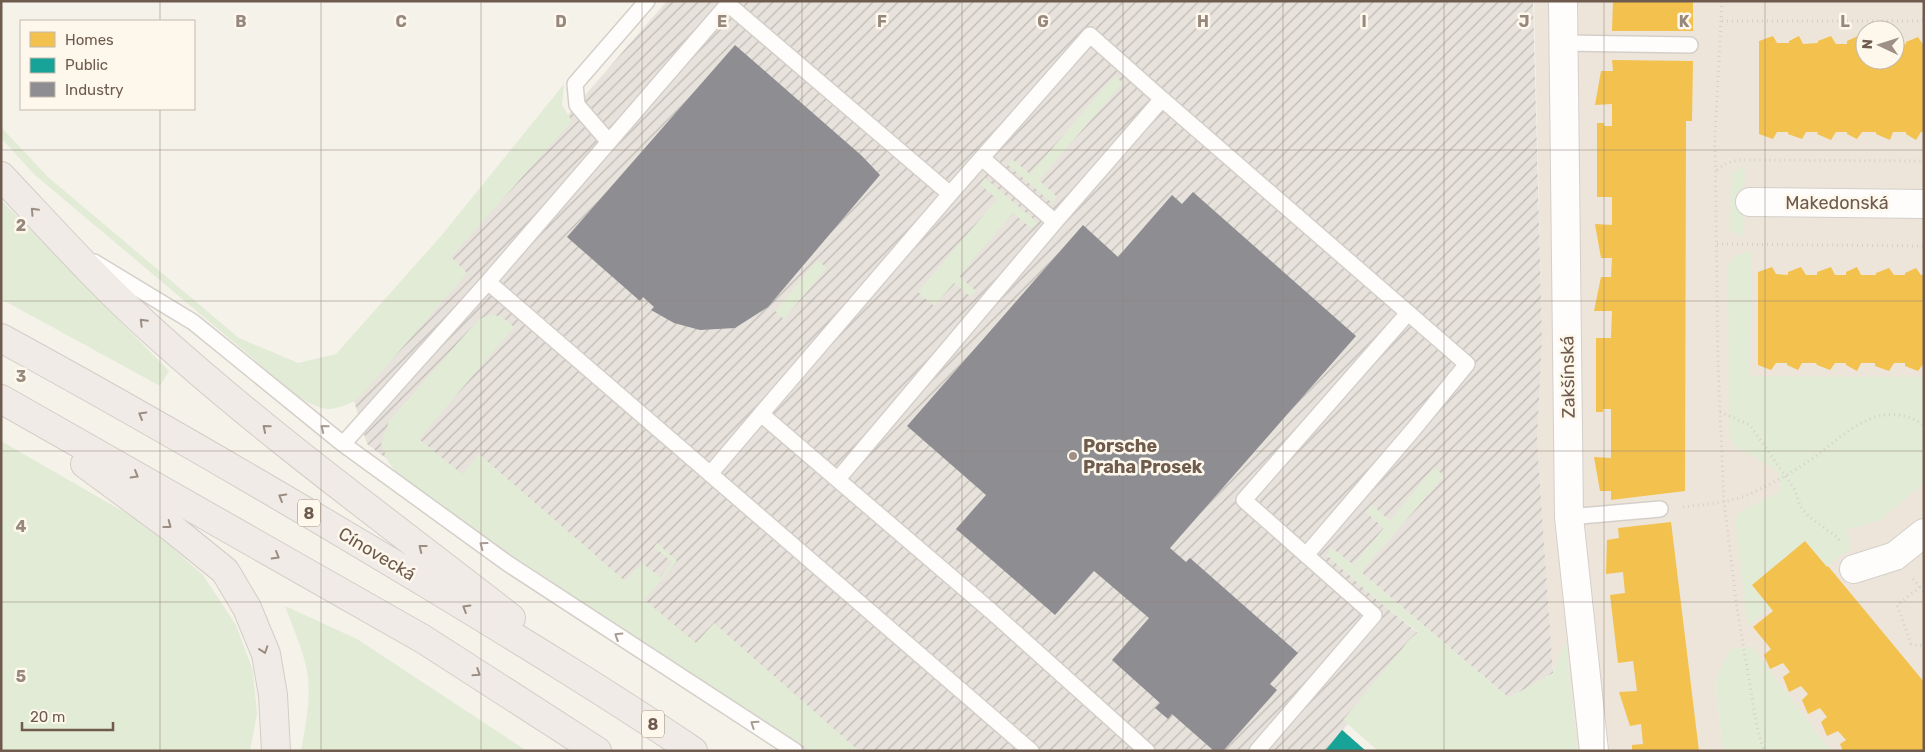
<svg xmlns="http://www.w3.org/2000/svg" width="1925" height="752" font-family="Rubik,sans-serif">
	<defs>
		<pattern id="industrial-furrows" width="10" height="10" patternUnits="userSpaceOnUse" patternTransform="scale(1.25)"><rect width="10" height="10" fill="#e7e2db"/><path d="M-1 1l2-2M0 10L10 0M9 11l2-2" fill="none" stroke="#bfbab4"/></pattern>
	</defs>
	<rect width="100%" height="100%" fill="#f5f2ea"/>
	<path fill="#ede5d9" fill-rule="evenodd" d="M 1534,1 L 1924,1 L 1924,751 L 1831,751 L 1752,647 L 1715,680 L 1723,751 L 1577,751 L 1566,642 L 1553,673 L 1537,441 L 1542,338 ZM 1865,30 L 1895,30 L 1895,60 L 1865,60 Z"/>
	<path fill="url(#industrial-furrows)" d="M 667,1 L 1533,1 L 1542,338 L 1537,441 L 1553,673 L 1509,698 L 1361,572 L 1444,476 L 1390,521 L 1372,505 L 1366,512 L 1384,528 L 1353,566 L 1332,548 L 1327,555 L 1376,599 L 1418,633 L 1343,730 L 1366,751 L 779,751 L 367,444 L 345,371 Z"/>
	<path fill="#e2ebd6" d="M 1114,76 L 1123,83 L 1039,180 L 1057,197 L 1052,203 L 1008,165 L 1012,159 L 1030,174 Z
		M 564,84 L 562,105 L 572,121 L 451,257 L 467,273 L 357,400 C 330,412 327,412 301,399 L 35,175 L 1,138 L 1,127 L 48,177 L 239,338 L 298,363 L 336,354 L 441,236 Z
		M 1745,166 L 1744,237 L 1730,230 L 1731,173 Z
		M 985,178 L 1037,222 L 1031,228 L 1013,213 L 959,276 L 976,291 L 971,297 L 954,283 L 934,306 L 918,292 L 997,199 L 980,184 Z
		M 1,200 L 169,371 L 160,386 L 1,299 Z
		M 1752,251 L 1750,376 L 1924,377 L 1924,483 L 1880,520 L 1847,530 L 1851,551 L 1842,554 L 1827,567 L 1805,541 L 1752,585 L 1770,607 L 1748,627 L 1736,529 L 1736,519 L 1740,512 L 1781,491 L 1777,470 L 1736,447 L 1729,436 L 1728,264 L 1738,254 Z
		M 817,260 L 827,268 L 784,319 L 775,311 Z
		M 489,315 L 501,316 L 514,327 L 419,439 L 462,474 L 479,454 L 625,581 L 642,563 L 660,577 L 672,562 L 654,547 L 657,543 L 677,561 L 645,600 L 696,643 L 714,623 L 859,751 L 811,751 L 485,538 L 399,476 L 389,463 L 381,444 L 389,421 L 479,319 Z
		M 1,441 L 145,524 L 203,575 L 236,625 L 253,671 L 257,714 L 250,751 L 1,751 Z
		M 1434,467 L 1444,476 L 1361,572 L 1509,698 L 1553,673 L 1566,641 L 1577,751 L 1378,751 L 1343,720 L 1409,640 L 1418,632 L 1376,599 L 1327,555 L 1332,548 L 1354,565 L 1384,528 L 1366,512 L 1372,505 L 1390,521 Z
		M 285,606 L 357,639 L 527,751 L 301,751 C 306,723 313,690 305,662 C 300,643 292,625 285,606 Z
		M 1752,647 L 1831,751 L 1723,751 L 1715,680 L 1731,649 Z"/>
	<path fill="#f2c14e" d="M 1613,1 L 1693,1 L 1693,31 L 1612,31 Z
		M 1773,36 L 1777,43 L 1789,43 L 1789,41 L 1799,36 L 1803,44 L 1818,43 L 1818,41 L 1831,36 L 1836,44 L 1847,44 L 1847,41 L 1858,36 L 1862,44 L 1865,44 L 1865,60 L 1895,60 L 1895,44 L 1906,44 L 1906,42 L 1918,37 L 1924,46 L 1924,132 L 1921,132 L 1916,140 L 1906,134 L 1906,132 L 1893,132 L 1890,140 L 1876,134 L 1876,132 L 1862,132 L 1857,139 L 1847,134 L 1847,132 L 1836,132 L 1831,140 L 1817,134 L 1818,132 L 1806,132 L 1802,139 L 1788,134 L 1788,132 L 1777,132 L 1773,139 L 1759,134 L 1759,41 Z
		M 1612,60 L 1693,61 L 1692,121 L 1686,121 L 1685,491 L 1611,500 L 1611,491 L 1600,491 L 1594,457 L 1611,458 L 1611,409 L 1603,409 L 1603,412 L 1596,412 L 1596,338 L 1611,338 L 1612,311 L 1594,311 L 1601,277 L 1611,277 L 1612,258 L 1601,258 L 1595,224 L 1612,225 L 1612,197 L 1597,197 L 1597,123 L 1604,123 L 1604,126 L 1612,126 L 1612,104 L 1595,105 L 1601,71 L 1613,71 Z
		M 1772,267 L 1776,274 L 1788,275 L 1788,272 L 1801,267 L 1806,275 L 1817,275 L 1817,272 L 1831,267 L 1835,275 L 1846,275 L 1846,272 L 1857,267 L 1861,275 L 1876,275 L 1876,273 L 1889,268 L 1894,275 L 1905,275 L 1905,273 L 1916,268 L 1921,275 L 1924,275 L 1924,363 L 1918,371 L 1905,366 L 1905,363 L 1894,363 L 1889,371 L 1875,366 L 1875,363 L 1861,363 L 1857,371 L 1846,365 L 1846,363 L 1835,363 L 1830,370 L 1817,365 L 1816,363 L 1802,363 L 1798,370 L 1787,365 L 1787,363 L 1776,363 L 1771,370 L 1758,365 L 1758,272 Z
		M 1671,522 L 1699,751 L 1632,751 L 1632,745 L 1643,744 L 1641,724 L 1630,726 L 1619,692 L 1637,691 L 1633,661 L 1618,663 L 1610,595 L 1625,593 L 1623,572 L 1606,574 L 1607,540 L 1619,538 L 1618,528 Z
		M 1805,541 L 1827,567 L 1828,566 L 1924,682 L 1924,751 L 1843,751 L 1840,744 L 1846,740 L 1838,731 L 1827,736 L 1821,722 L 1827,717 L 1820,708 L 1808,714 L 1802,700 L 1808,694 L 1801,686 L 1789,692 L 1783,677 L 1790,672 L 1783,663 L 1770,669 L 1764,655 L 1771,649 L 1753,627 L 1773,611 L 1752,585 Z"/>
	<path fill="#17a398" d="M 1342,730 L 1366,751 L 1325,751 Z"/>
	<path fill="#8d8d92" d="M 735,45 L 862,156 L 880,175 L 768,307 L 735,328 L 700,330 L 674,323 L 651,310 L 654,307 L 643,297 L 640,301 L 567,237 Z
		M 1193,192 L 1356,336 L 1170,548 L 1186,562 L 1190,558 L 1298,653 L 1270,684 L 1277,690 L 1223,751 L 1214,751 L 1172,714 L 1168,719 L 1155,708 L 1160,703 L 1112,660 L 1149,618 L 1094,571 L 1055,615 L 956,529 L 986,495 L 907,426 L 1083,225 L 1118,257 L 1172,195 L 1182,204 Z"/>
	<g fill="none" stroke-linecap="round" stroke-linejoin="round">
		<defs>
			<path id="service" d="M 1564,43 L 1690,45
				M 1162,99 L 1467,364 L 1413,430 L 1306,555 L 1374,615 L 1257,751
				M 609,142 L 577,105 L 575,84 L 647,1
				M 982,158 L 1055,222
				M 950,194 L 728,4 L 488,282 L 1031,751
				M 94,262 L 193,322 L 343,444 L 507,563 L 795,751
				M 343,444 L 488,282
				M 710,474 L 761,414
				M 838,479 L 1055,222 L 1162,99 L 1090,35 L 950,194 L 761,414 L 991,611 L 1147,751
				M 1569,517 L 1660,509
				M 1306,555 L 1244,500 L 1408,313"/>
			<path id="minor" d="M 1563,1 L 1569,517 L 1594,751
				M 1750,202 L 1924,204
				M 1854,569 L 1895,556 L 1924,533"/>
			<path id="trunk" d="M 1,176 C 52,230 102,286 157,335 C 269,436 392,525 511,618
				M 1,338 C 146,417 288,500 429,585 C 518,639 607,693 693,751
				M 1,399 L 423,639 L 597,751
				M 85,464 L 172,528 L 225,571 L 247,608 L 266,654 L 273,695 L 276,751"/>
		</defs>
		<use href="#service" stroke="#d4cfc9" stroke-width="18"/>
		<use href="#minor" stroke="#d4cfc9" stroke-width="30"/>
		<use href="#trunk" stroke="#d3cdc7" stroke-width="30"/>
		<path stroke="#d6d0cb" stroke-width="3" stroke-dasharray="1 4" stroke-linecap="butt" d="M 1722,1 L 1715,136 L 1718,366 L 1724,502 L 1737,608 L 1757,727 L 1764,751
			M 1722,21 L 1924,21
			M 1717,170 L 1727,163 L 1738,160 L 1924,161
			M 1717,244 L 1924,246
			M 1720,412 L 1750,425 L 1795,490 L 1800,506 L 1809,517 L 1837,537 L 1841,543
			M 1683,507 C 1707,504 1732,503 1754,492 C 1775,482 1795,471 1813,458 C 1848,433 1879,396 1924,425
			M 1913,579 L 1924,592
			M 1924,584 L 1897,605 L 1911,644 L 1924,646"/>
		<use href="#service" stroke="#fefdfc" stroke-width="15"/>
		<use href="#minor" stroke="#fefdfc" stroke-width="28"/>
		<use href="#trunk" stroke="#f0ebe6" stroke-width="28"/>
	</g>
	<defs><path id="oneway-chevron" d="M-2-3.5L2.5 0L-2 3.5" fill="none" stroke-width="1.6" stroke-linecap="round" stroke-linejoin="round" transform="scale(1.25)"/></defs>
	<g stroke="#9c8d83">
		<use href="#oneway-chevron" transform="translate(34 211) rotate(-133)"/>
		<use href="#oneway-chevron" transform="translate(143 322) rotate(-135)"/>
		<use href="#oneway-chevron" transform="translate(142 415) rotate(-150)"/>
		<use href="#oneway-chevron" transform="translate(266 428) rotate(-140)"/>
		<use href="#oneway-chevron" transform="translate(135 475) rotate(30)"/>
		<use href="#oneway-chevron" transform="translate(282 497) rotate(-150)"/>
		<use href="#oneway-chevron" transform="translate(168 525) rotate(37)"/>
		<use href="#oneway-chevron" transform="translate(422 548) rotate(-142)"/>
		<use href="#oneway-chevron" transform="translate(276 556) rotate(30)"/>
		<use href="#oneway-chevron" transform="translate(466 608) rotate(-149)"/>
		<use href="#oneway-chevron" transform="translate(264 650) rotate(71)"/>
		<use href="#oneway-chevron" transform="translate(477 673) rotate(33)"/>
	</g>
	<g stroke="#a89c94">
		<use href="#oneway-chevron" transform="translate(324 428) rotate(-141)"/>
		<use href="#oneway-chevron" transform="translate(483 545) rotate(-144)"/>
		<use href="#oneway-chevron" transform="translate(618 636) rotate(-148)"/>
		<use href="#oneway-chevron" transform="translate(754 724) rotate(-146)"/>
	</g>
	<path fill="none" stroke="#97887d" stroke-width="1" stroke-opacity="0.55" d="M 160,1 L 160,21M 321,1 L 321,751M 481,1 L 481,751M 642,1 L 642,751M 802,1 L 802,751M 962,1 L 962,751M 1123,1 L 1123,751M 1283,1 L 1283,751M 1444,1 L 1444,751M 1604,1 L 1604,751M 1765,1 L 1765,751M 160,109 L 160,751M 1,150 L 1924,150M 1,301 L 1924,301M 1,451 L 1924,451M 1,602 L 1924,602"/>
	<circle fill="#9e9085" stroke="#fdf7ec" stroke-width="2" cx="1073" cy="456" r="5"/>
	<g text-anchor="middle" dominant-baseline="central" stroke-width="5" stroke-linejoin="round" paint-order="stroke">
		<g fill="#fdf7ec" stroke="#9a8a7d" stroke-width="1">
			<rect x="298" y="499.5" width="22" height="27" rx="4"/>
			<rect x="642" y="710.5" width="22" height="27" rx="4"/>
		</g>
		<g font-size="16" font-weight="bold" fill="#6f5b4e">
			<text x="309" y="513">8</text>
			<text x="653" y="724">8</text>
		</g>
		<g font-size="18" fill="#6f5b4e" stroke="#fdf7ec">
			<text x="1837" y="203">Makedonská</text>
			<text transform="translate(1568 377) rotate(-91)">Zakšínská</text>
			<text transform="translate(377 554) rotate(31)">Cínovecká</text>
		</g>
		<g font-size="18" font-weight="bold" fill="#6f5b4e" stroke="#fdf7ec" text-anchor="start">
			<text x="1083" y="446">Porsche<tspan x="1083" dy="21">Praha Prosek</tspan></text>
		</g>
	</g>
	<g font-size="16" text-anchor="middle" font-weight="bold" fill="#97887d" stroke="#fdf7ec" stroke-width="5" stroke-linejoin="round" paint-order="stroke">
		<text x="241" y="27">B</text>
		<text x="401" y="27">C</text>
		<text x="561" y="27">D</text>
		<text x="722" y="27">E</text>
		<text x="882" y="27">F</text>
		<text x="1043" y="27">G</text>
		<text x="1203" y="27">H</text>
		<text x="1364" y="27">I</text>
		<text x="1524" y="27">J</text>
		<text x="1684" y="27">K</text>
		<text x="1845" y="27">L</text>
		<text x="21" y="231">2</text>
		<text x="21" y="382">3</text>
		<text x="21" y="532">4</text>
		<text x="21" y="682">5</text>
	</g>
	<rect width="1925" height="752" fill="none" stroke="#6f5b4e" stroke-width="5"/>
	<rect x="20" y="20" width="175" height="90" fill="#fdf7ec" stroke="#c4b9ad"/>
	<rect x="30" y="32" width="25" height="15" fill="#f2c14e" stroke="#c4b9ad"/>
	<text x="65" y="45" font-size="15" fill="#6f5b4e">Homes</text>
	<rect x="30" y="58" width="25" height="15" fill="#17a398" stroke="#c4b9ad"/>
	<text x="65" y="70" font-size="15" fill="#6f5b4e">Public</text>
	<rect x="30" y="82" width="25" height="15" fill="#8d8d92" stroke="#c4b9ad"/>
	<text x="65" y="95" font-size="15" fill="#6f5b4e">Industry</text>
	<g transform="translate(1880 45) rotate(274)"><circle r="24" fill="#fdf7ec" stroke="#c4b9ad"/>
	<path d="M0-4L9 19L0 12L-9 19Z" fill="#9e9085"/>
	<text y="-8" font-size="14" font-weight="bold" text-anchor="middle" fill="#6f5b4e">N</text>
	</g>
	<path d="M22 722v8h91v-8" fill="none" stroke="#6f5b4e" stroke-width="2.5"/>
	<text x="30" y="722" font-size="15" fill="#6f5b4e" stroke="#fdf7ec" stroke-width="4" paint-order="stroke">20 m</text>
</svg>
